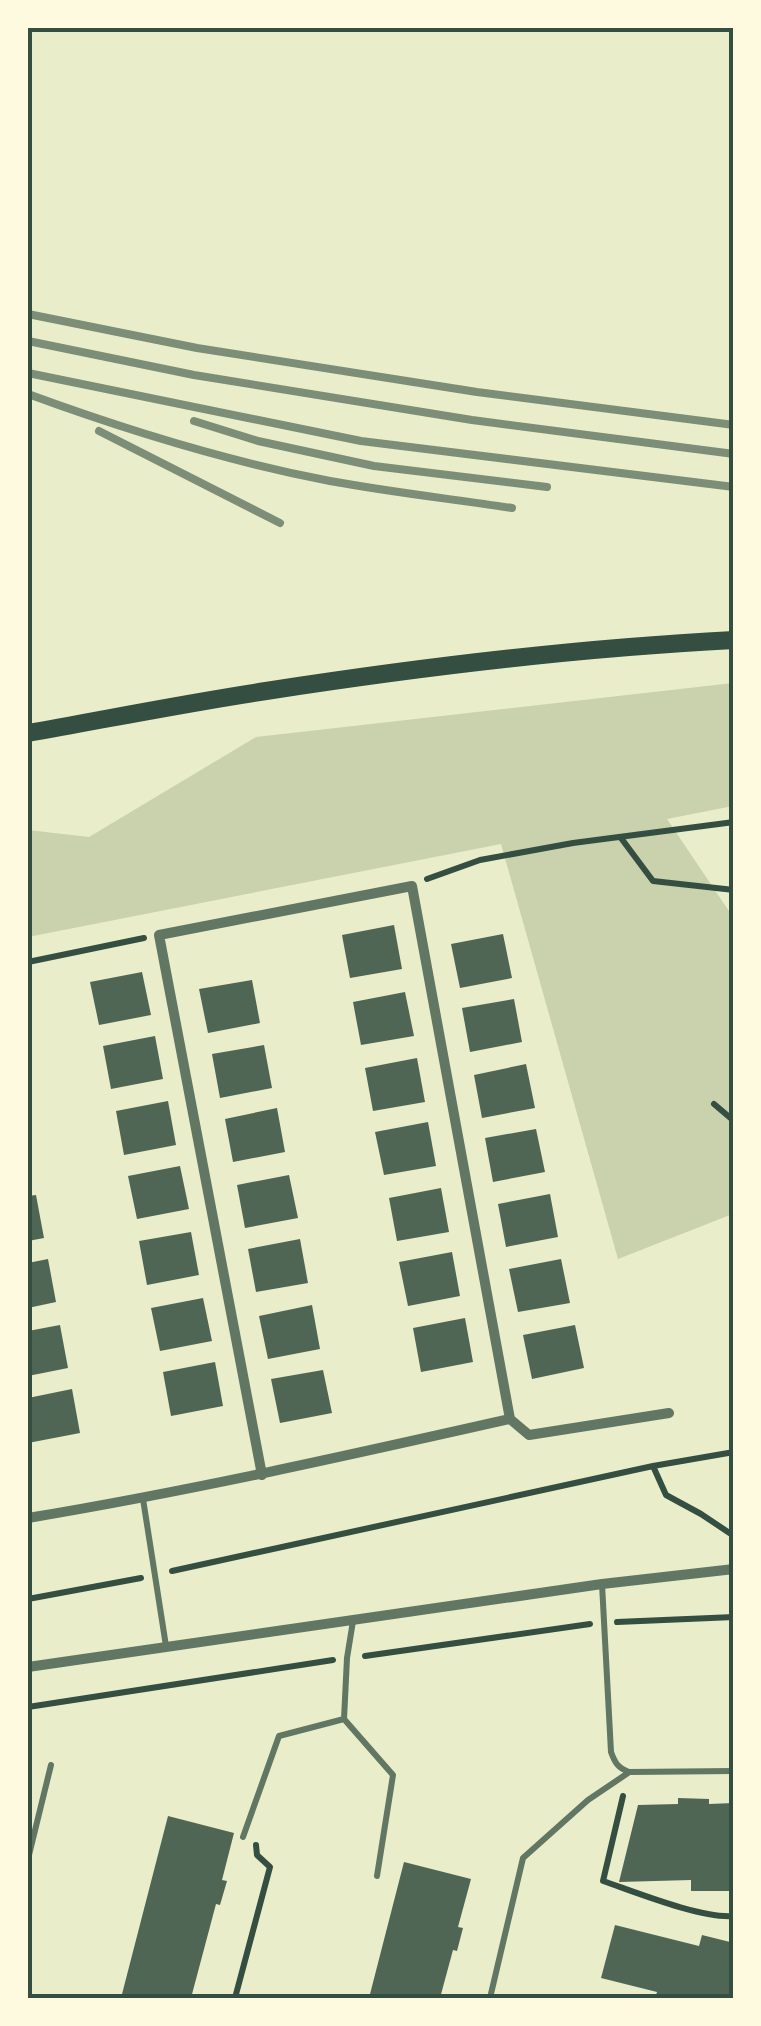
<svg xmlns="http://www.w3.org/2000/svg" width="761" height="2026" font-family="Lora,serif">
	<rect width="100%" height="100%" fill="#e9edc9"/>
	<path fill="#cad2ad" d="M 733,683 L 733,806 L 667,819 L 733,917 L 734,1195 L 730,1215 L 618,1259 L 501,844 L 28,937 L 28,830 L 89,837 L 256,737 Z"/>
	<path fill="#4f6655" d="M 394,925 L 402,969 L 350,978 L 342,935 Z
		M 503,934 L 512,978 L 460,988 L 451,944 Z
		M 142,972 L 151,1015 L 99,1025 L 90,982 Z
		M 252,980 L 260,1023 L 208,1033 L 199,989 Z
		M 405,992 L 414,1036 L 361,1045 L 353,1002 Z
		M 514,999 L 522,1042 L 470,1052 L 462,1008 Z
		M 155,1036 L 163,1079 L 111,1089 L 103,1046 Z
		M 264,1045 L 272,1088 L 220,1098 L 212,1054 Z
		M 417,1058 L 425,1102 L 373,1111 L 365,1068 Z
		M 526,1064 L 535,1108 L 482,1118 L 474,1075 Z
		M 168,1101 L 176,1145 L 124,1155 L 116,1111 Z
		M 277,1108 L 285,1152 L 233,1162 L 225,1119 Z
		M 428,1122 L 436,1166 L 384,1175 L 375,1132 Z
		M 536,1129 L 545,1172 L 493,1182 L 485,1138 Z
		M 180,1166 L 189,1209 L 137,1219 L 128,1176 Z
		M 289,1175 L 298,1218 L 245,1228 L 237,1185 Z
		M 441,1188 L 449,1232 L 397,1241 L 389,1198 Z
		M 550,1194 L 558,1237 L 506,1247 L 498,1204 Z
		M 36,1195 L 44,1238 L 28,1241 L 28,1196 Z
		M 191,1232 L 199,1275 L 147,1285 L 139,1241 Z
		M 300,1239 L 308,1283 L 256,1292 L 248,1249 Z
		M 452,1252 L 460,1296 L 408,1306 L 399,1262 Z
		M 48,1259 L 56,1302 L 28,1308 L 28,1263 Z
		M 561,1259 L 570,1303 L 518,1312 L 509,1269 Z
		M 203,1298 L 212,1341 L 160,1351 L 151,1308 Z
		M 312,1305 L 320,1349 L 268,1359 L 259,1316 Z
		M 465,1318 L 473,1362 L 421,1372 L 413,1328 Z
		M 60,1325 L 68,1368 L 28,1376 L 28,1331 Z
		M 575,1325 L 584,1368 L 532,1379 L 523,1335 Z
		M 215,1362 L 223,1406 L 171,1416 L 163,1372 Z
		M 323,1370 L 332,1413 L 280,1423 L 271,1379 Z
		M 72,1389 L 80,1433 L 28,1443 L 28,1398 Z
		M 678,1798 L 709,1799 L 709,1804 L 734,1803 L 734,1891 L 691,1891 L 691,1880 L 619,1882 L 638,1805 L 678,1804 Z
		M 168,1816 L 234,1833 L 222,1880 L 227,1881 L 220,1905 L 216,1904 L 191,1998 L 121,1998 Z
		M 404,1862 L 471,1879 L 458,1927 L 463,1928 L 457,1951 L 453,1950 L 440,1998 L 369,1998 Z
		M 615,1925 L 699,1946 L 702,1935 L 734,1943 L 734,1998 L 655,1998 L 657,1992 L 601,1978 Z"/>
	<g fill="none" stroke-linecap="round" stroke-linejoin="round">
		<path stroke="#344e41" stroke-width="6" d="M 621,838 L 653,881 L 734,890
			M 427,879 L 480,860 L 573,843 L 734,822
			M 28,962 L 144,938
			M 714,1104 L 734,1121
			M 653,1466 L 666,1495 L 701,1514 L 734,1536
			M 172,1571 L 653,1466 L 734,1452
			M 28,1599 L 141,1578
			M 617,1622 L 734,1617
			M 365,1656 L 590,1624
			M 28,1707 L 333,1660
			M 623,1796 L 603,1881 C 635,1892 702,1919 734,1916
			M 235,1998 L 270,1867 L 257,1855 L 256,1845"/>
		<path stroke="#617663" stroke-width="6" d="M 143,1499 L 166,1646
			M 602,1584 L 611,1752 C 615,1763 618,1768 629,1772 L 734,1771
			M 353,1621 L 347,1658 L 344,1719 L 393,1775 L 377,1876
			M 243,1837 L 279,1736 L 344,1719
			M 28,1859 L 51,1765
			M 490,1998 L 523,1858 L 588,1800 L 628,1773"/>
		<path stroke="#617663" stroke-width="10" d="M 510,1419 L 529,1435 L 669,1413
			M 262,1475 L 159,935 L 412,886 L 510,1419
			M 28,1518 C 190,1491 350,1455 510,1419
			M 28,1667 L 602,1584 L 734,1569"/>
		<path stroke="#344e41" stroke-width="18" d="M 28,733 C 107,719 186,703 266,691 C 421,667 577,648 734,640"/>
		<path stroke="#7c8e77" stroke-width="8" d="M 28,314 L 197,348 L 477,392 L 734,425
			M 28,341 L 194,375 L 472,420 L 734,454
			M 28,373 L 361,441 L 734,487
			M 28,394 C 126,430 226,461 330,481 C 390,492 452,499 512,508
			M 194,421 L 258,441 L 374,466 L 547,487
			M 99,431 L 280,523"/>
	</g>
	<rect width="761" height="2026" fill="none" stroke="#fefae0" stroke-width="60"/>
	<rect x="30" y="30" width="701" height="1966" fill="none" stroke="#344e41" stroke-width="4"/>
</svg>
